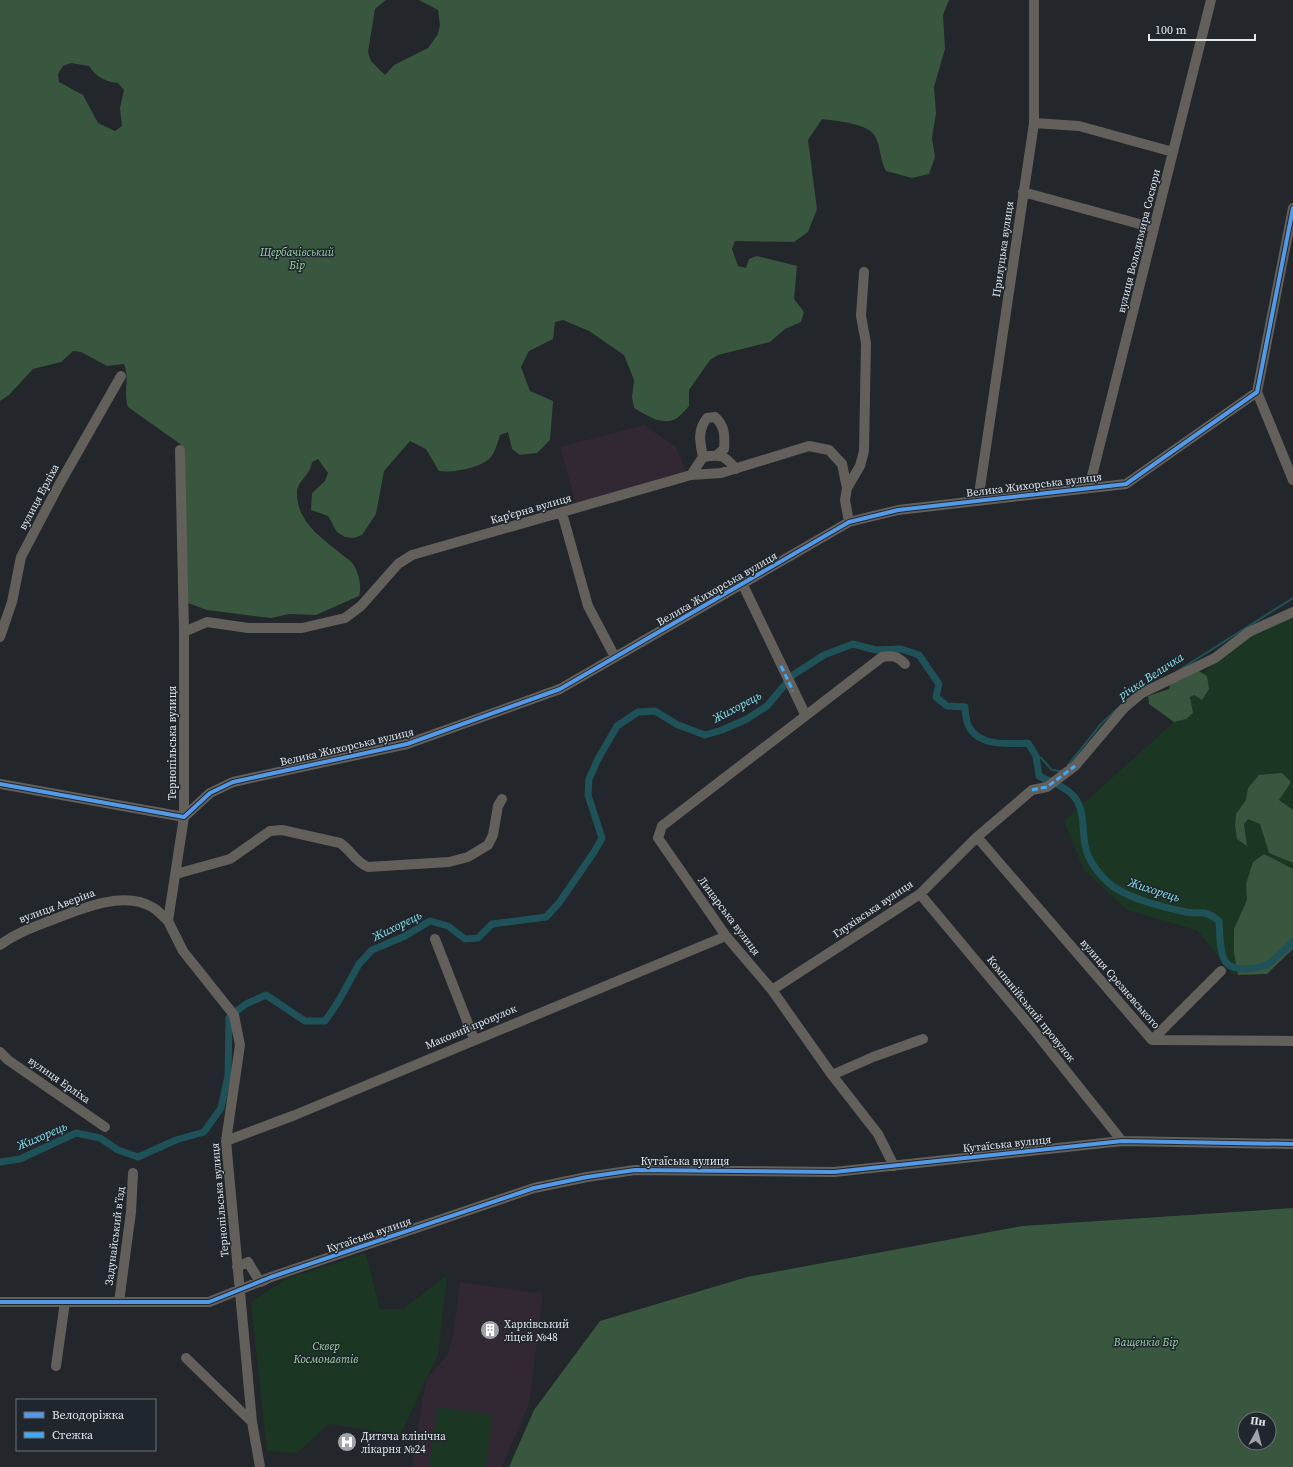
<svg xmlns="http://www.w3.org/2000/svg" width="1293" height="1467" font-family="'Source Serif 4',serif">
	<rect width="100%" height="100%" fill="#23262a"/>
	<path fill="#312834" d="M 644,425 L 676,447 L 687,473 L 576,504 L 560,447 Z
		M 460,1282 L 543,1294 L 529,1404 L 502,1467 L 412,1467 L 426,1379 L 447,1356 L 453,1336 Z"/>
	<path fill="#1b3622" d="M 1293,613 L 1293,933 L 1233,975 L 1197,930 L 1127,910 L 1084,870 L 1064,821 L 1174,722 L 1192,685 L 1219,657 L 1249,632 Z
		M 366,1253 L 380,1309 L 403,1309 L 447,1275 L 438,1355 L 400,1435 L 329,1424 L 297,1453 L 267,1451 L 251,1302 L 286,1279 Z
		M 438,1407 L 493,1415 L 486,1467 L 429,1467 Z"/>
	<path fill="#39563f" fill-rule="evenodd" d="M 0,0 L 386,0 L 375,9 L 368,52 L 371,61 L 385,75 L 394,65 L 428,48 L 438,34 L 440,25 L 438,10 L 419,0 L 949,0 L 943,15 L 945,49 L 934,87 L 936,113 L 932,138 L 935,157 L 929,174 L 912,178 L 886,171 C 880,160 881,149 876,138 C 870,123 836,121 822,119 L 808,140 L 817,209 L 808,232 L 794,242 L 735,241 L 732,249 L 738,266 L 746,268 L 749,259 L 757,256 L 797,266 L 794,299 L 804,312 L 801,322 L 785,329 L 770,342 L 718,355 L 710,360 L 689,390 L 689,406 C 685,410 681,415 677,418 C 663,427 646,415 634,408 L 632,397 L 634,380 L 624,355 L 589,331 L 563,320 L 555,322 L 553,339 L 529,351 L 521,367 L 530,391 L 553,401 L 550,440 L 537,453 L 520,455 L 512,449 L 508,432 L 500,435 C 498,442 495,453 490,458 C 480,468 453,473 439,471 L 426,449 L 410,441 L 384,471 L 376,514 L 362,535 L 354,538 L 345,537 L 337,532 L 328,516 L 311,510 L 312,493 L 325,481 L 328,473 L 318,459 L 312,462 C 310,476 298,480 297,492 C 296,520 320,537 339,552 C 343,556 350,560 353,564 C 359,573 362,587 359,596 L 316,615 L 289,614 L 271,618 L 207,610 L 188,603 L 183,446 L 128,407 C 123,393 130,378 124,364 L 107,366 L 81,352 L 73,351 L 61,362 L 33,369 L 9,395 L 0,401 ZM 71,63 L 89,66 C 96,77 106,82 118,83 L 124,90 L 120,108 L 122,126 L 115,131 L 98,123 L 83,95 L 59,82 L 58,74 L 63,66 Z
		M 1197,670 L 1207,676 L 1209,689 L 1202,700 L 1194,695 L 1190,697 L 1193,713 L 1186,719 L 1174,722 L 1149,704 L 1148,696 L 1169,689 L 1171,681 Z
		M 1282,773 L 1291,782 L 1279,800 L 1293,810 L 1293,863 L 1269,853 L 1260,824 L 1248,819 L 1244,824 L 1247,846 L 1237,839 L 1235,826 L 1236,814 L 1246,800 L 1248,788 L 1259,775 Z
		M 1264,854 L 1293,869 L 1293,949 L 1267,974 L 1238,975 L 1234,952 L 1234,929 L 1247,900 L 1246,884 L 1253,862 Z
		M 1293,1208 L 1293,1467 L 509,1467 L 534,1410 L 600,1321 L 747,1277 L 1022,1226 ZM 1245,1419 L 1269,1419 L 1269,1443 L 1245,1443 Z"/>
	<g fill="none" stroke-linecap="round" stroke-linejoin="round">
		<path stroke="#1e5258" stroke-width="2" d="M 1176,672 L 1293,598
			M 1036,756 L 1041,758 L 1052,770 L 1060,771
			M 1068,765 L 1101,724 L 1118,708"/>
		<path stroke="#1e5258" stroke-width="7" d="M 238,1010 L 246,1004 L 266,995 L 305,1021 L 325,1021 L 338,1002 L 359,964 L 372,950 L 405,936 L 430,921 L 448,926 L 465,939 L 478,938 L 492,924 L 546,917 L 559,903 L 594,852 L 602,838 L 588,795 L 589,779 L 598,759 L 617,726 L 638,712 L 655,711 L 678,725 L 705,735 L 722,730 L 747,719 L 767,706 L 793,675 L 824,655 L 853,644 L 876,650 L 901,649 L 919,655 L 939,684 L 936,697 L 947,706 L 965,707 C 965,711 966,717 967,722 C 975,747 1008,744 1028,743 L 1036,756 L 1039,776 C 1051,782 1067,787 1075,798 C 1085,811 1082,830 1085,845 C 1088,861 1101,878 1114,887 C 1131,899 1165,908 1186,912 C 1204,915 1202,908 1219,921 C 1220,933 1219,950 1225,961 C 1232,973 1261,969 1271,962 C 1279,956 1286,948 1293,941
			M 0,1162 L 20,1159 L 76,1133 L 100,1138 L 118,1150 L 138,1157 L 176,1140 L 204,1132 L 221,1108 L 228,1076 L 229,1018"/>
		<path stroke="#635f5b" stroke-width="10" d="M 1034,123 L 1079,126 L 1173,152
			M 1023,192 L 1154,228
			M 1257,392 L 1293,480
			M 180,450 L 184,632 L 184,817 L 168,921 L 183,951 L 234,1015 L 240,1045 L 226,1141 L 252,1422 L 260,1467
			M 703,457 C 722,454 724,455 736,469
			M 691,475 L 703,457 C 700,442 697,431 707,418 L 715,417 C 725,426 725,436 724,449 L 717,455
			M 847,488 L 860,466 L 864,451 L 866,343 L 861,316 L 864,272
			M 1089,488 L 1211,0
			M 978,501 L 1034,123 L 1034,0
			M 562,513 L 588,606 L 615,657
			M 743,585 L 805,714
			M 184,632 L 207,622 L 248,628 L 302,628 L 345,618 L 361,606 L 398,564 L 412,555 L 691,475 L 721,473 L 809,446 L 829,450 L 842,464 L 847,488 L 845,500 L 849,522
			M 0,637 L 12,602 L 21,557 L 60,483 L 121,376
			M 0,784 L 184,817 L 210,793 L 233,782 L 407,744 L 560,689 L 849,522 L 898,510 L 1126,484 L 1257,392 L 1293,208
			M 977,837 L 1152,1040 L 1293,1041
			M 176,874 L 230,859 L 270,831 L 282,830 L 340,843 C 352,851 354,861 368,867 L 449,862 L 468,857 L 488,845 L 493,835 L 498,806 L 502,799
			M 920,894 L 1032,1028 L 1122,1141
			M 435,939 L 474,1039
			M 0,945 C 16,933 34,927 52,920 C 80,909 123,890 152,907 C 158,910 163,917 168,921
			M 772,990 L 920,894 L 977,837 L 1032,790 L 1047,787 L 1075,766 L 1124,708 L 1142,693 L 1215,658 L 1249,632 L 1293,612
			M 1152,1040 L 1221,971
			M 0,1052 L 8,1060 L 105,1127
			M 832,1075 L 873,1057 L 923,1039
			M 226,1141 L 295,1115 L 726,936
			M 894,1166 L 878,1134 L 832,1075 L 772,990 L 726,936 L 658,838 L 662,826 L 882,657 C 892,655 898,656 905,664
			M 237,1267 L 248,1262 L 260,1282 L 265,1280
			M 0,1302 L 209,1302 L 271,1277 L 534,1188 L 587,1177 L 635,1170 L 834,1172 L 1122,1141 L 1293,1144
			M 119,1302 L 131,1212 L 133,1173
			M 186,1358 L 252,1422
			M 56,1366 L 65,1302"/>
		<path stroke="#3fa9f5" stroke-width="3" stroke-dasharray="6 3" stroke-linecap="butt" d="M 781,666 L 793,691
			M 1032,790 L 1047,787 L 1075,766"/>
		<defs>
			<path id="cycleway" d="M 0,784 L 184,817 L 210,793 L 233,782 L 407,744 L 560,689 L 849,522 L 898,510 L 1126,484 L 1257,392 L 1293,208
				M 0,1302 L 209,1302 L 271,1277 L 534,1188 L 587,1177 L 635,1170 L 834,1172 L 1122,1141 L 1293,1144"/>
		</defs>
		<use href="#cycleway" stroke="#20262d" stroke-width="6"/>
		<use href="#cycleway" stroke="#5399e6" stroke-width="4"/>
	</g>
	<defs>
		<symbol id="building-disc" viewBox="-11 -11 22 22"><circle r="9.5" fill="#a0a3a8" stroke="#20262d"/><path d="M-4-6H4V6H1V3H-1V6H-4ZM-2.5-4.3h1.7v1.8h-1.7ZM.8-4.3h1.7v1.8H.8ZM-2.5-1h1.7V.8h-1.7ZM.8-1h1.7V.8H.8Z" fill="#fff"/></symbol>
		<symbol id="hospital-disc" viewBox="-11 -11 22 22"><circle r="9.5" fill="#a0a3a8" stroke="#20262d"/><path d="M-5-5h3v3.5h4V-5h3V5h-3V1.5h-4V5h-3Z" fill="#fff"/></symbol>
	</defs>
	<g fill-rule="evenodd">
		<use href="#building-disc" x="479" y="1319" width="22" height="22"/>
		<use href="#hospital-disc" x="336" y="1431" width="22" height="22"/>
	</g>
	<g text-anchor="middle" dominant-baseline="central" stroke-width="3" stroke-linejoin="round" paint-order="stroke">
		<g font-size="11" fill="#e3e7ec" stroke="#20262d">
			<text transform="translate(1139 241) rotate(-76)">вулиця Володимира Сосюри</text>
			<text transform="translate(1003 249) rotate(-82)">Прилуцька вулиця</text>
			<text transform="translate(1034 485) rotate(-7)">Велика Жихорська вулиця</text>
			<text transform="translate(39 497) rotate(-62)">вулиця Ерліха</text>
			<text transform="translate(531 509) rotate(-16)">Кар’єрна вулиця</text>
			<text transform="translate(717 589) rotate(-30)">Велика Жихорська вулиця</text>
			<text transform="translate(172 743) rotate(-90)">Тернопільська вулиця</text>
			<text transform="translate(347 747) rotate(-13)">Велика Жихорська вулиця</text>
			<text transform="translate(57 906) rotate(-20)">вулиця Аверіна</text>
			<text transform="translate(873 909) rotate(-34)">Глухівська вулиця</text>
			<text transform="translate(729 916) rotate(53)">Лицарська вулиця</text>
			<text transform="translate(1120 984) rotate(49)">вулиця Срезневського</text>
			<text transform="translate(1031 1009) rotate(51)">Компанійський провулок</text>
			<text transform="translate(471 1027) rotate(-23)">Маковий провулок</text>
			<text transform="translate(59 1080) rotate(35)">вулиця Ерліха</text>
			<text transform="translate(1007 1144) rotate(-6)">Кутаїська вулиця</text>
			<text x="685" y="1161">Кутаїська вулиця</text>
			<text transform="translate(220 1200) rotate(-95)">Тернопільська вулиця</text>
			<text transform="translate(369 1235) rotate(-19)">Кутаїська вулиця</text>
			<text transform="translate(115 1236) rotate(-83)">Задунайський в’їзд</text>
		</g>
		<g font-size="11" font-style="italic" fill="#9dd7a7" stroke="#20262d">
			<text x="297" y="252">Щербачівський<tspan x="297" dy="13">Бір</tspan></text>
			<text x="1146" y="1342">Ващенків Бір</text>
			<text x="326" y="1346">Сквер<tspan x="326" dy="13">Космонавтів</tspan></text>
		</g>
		<g font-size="11" fill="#e3e7ec" stroke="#20262d" text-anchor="start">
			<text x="504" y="1324">Харківський<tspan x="504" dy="13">ліцей №48</tspan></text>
			<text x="361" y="1436">Дитяча клінічна<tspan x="361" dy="13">лікарня №24</tspan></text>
		</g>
		<g font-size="12" font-style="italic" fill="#88e2ee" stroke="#20262d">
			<text transform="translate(1151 676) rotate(-33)">річка Величка</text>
			<text transform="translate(737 707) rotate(-28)">Жихорець</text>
			<text transform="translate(1154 890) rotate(18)">Жихорець</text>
			<text transform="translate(397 926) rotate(-26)">Жихорець</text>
			<text transform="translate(42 1136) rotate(-23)">Жихорець</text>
		</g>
	</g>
	<rect x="16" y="1399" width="140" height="52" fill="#20262d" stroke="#6e7379"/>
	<rect x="24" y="1412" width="20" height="6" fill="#5399e6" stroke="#6e7379"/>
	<text x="52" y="1419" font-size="12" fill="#e3e7ec">Велодоріжка</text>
	<rect x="24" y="1432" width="20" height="6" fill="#3fa9f5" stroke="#6e7379"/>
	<text x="52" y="1439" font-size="12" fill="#e3e7ec">Стежка</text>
	<g transform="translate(1257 1431) rotate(7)"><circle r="19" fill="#20262d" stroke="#6e7379"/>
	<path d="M0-3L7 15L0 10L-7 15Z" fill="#a0a3a8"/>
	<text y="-6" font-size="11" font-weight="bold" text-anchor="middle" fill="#e3e7ec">Пн</text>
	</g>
	<path d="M1149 34v6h106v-6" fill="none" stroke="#e3e7ec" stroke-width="2"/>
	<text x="1155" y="34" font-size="12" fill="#e3e7ec" stroke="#20262d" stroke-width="3" paint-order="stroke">100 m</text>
</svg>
